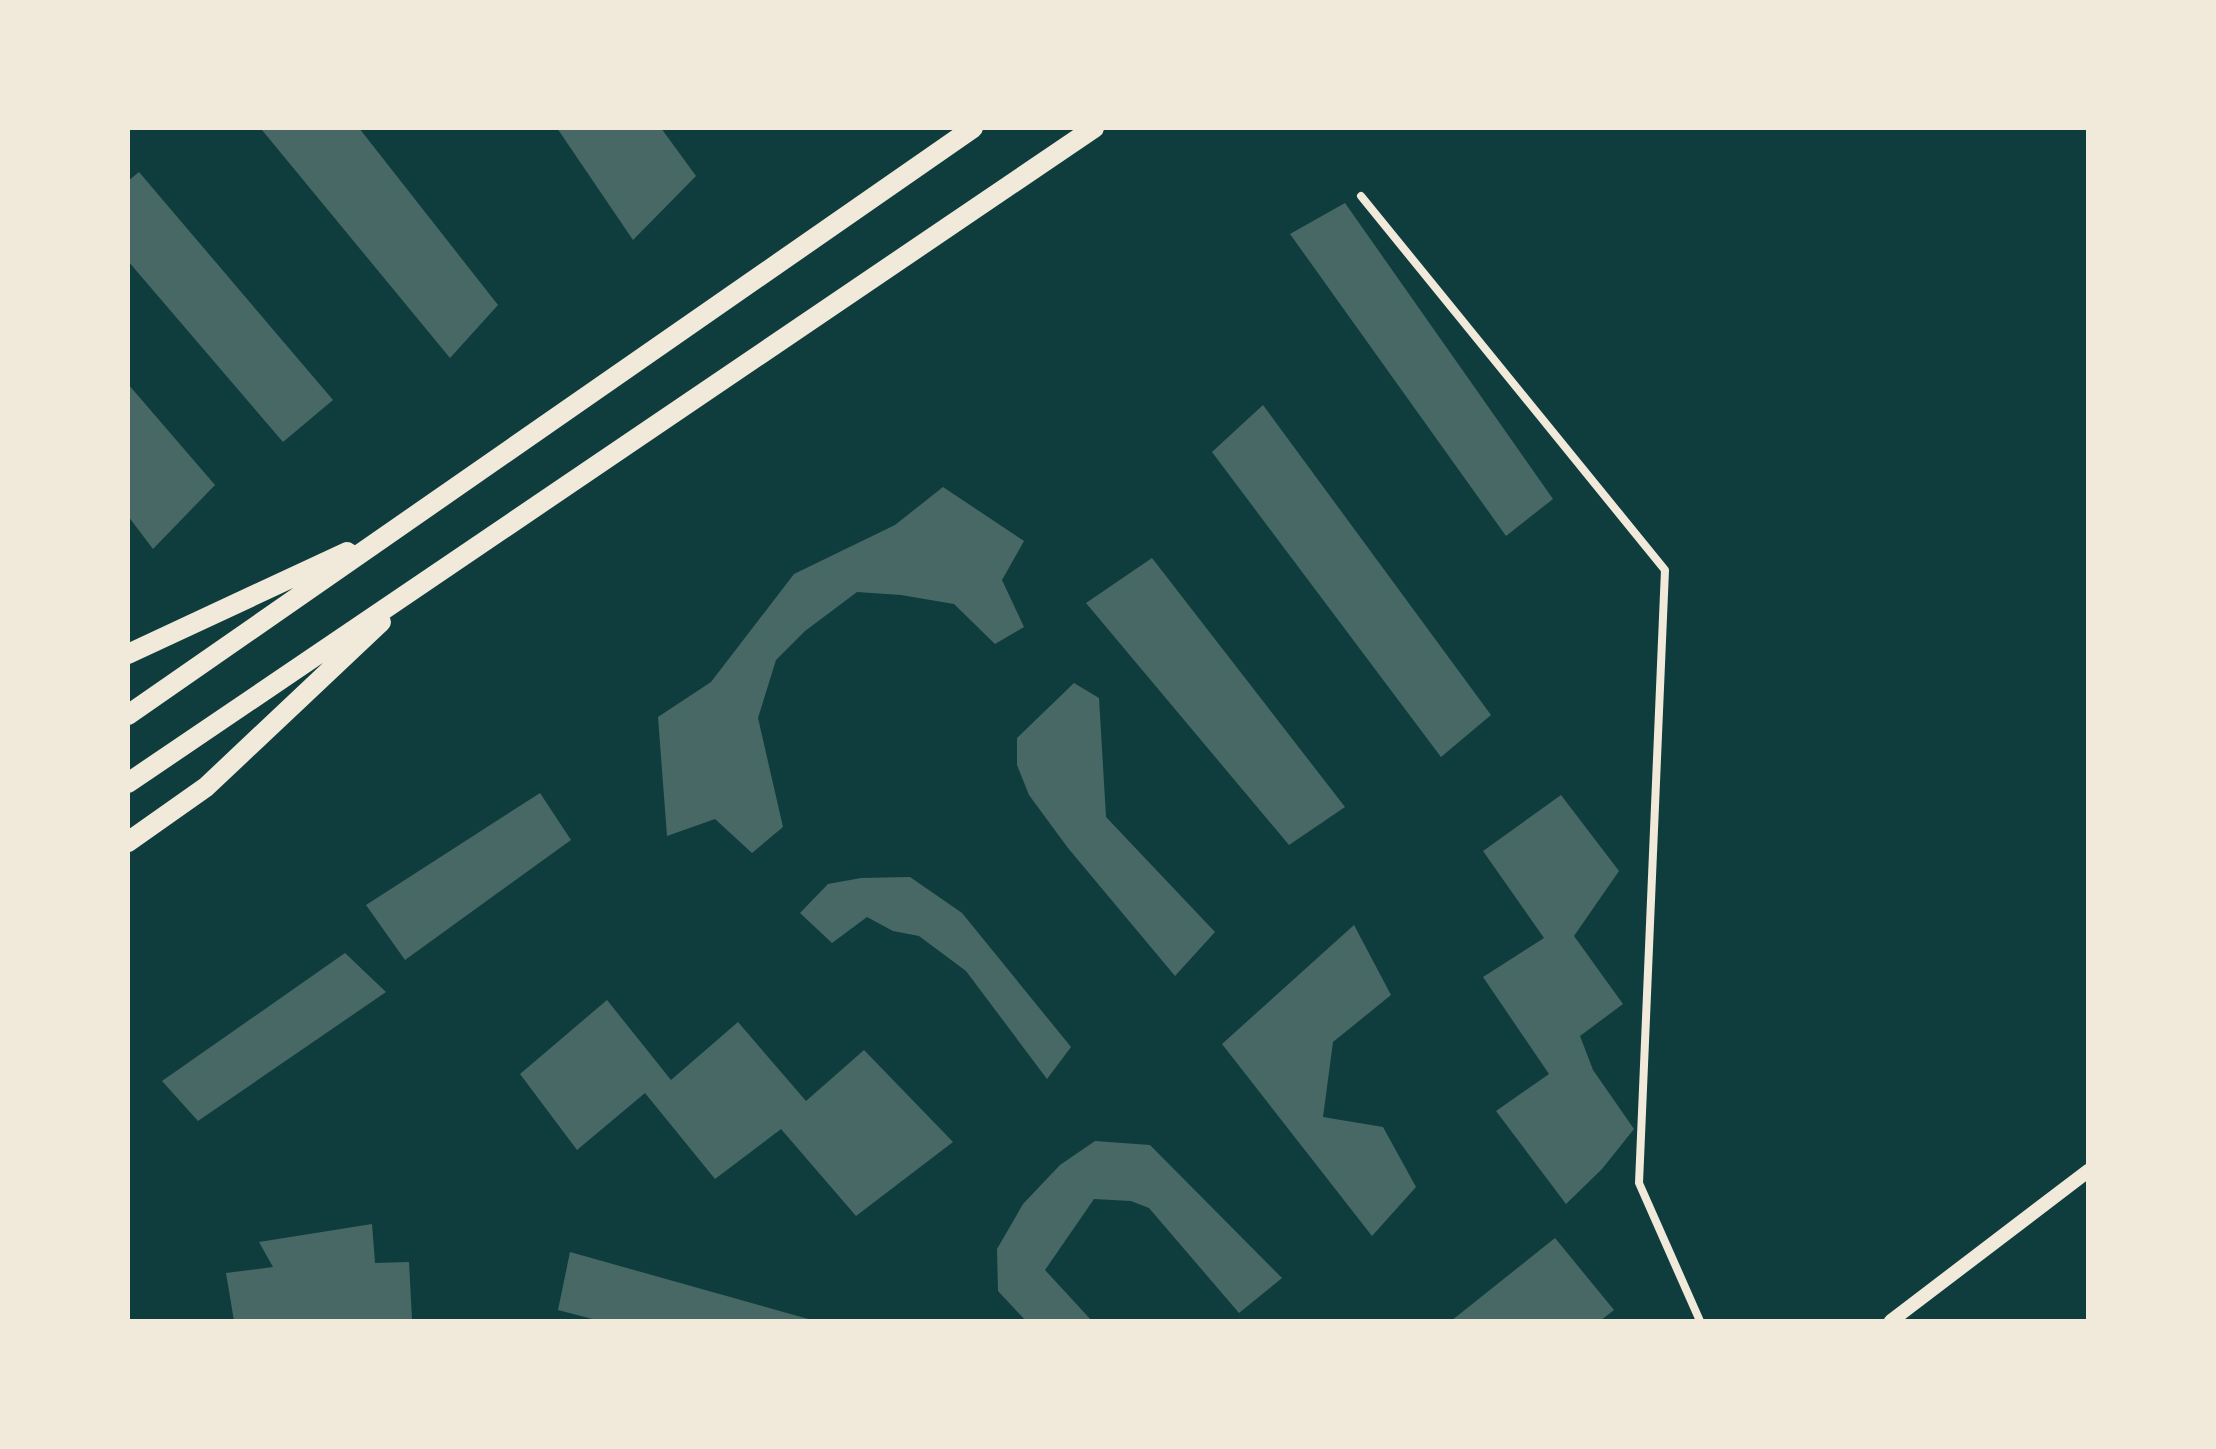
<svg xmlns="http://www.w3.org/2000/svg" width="2216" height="1449" font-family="'Roboto Serif',serif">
	<rect width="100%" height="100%" fill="#0f3d3e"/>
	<path fill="#486865" d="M 265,128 L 359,128 L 498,305 L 450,358 L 262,130 Z
		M 557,128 L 661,128 L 696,176 L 633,240 Z
		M 139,172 L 333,400 L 283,442 L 128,261 L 128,181 Z
		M 1345,203 L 1553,499 L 1506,536 L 1290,234 Z
		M 128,384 L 215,485 L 153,549 L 128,516 Z
		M 1263,405 L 1491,715 L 1441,757 L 1212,452 Z
		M 943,487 L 1024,541 L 1002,580 L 1024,627 L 995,644 L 954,604 L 901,595 L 857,592 L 805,631 L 776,660 L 758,718 L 783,827 L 752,853 L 715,819 L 667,836 L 658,717 L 711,682 L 794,574 L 895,525 Z
		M 1152,558 L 1345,807 L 1289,845 L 1086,603 Z
		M 1074,683 L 1099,698 L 1106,817 L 1215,932 L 1175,976 L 1068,848 L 1029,795 L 1017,765 L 1017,738 Z
		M 540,793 L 571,840 L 405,960 L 366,905 Z
		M 1561,795 L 1619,871 L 1574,936 L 1623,1004 L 1580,1036 L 1593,1070 L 1634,1129 L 1602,1169 L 1566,1204 L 1496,1111 L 1549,1074 L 1483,977 L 1544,938 L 1483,851 Z
		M 910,877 L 962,913 L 1071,1047 L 1047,1079 L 966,971 L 919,936 L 893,931 L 867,917 L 832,943 L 800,913 L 828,884 L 861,878 Z
		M 1354,925 L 1391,995 L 1333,1042 L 1323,1117 L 1383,1127 L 1416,1187 L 1372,1236 L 1222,1044 Z
		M 345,953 L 386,992 L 198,1121 L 162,1081 Z
		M 607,1000 L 671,1080 L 738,1022 L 806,1101 L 864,1050 L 953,1142 L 856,1216 L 781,1129 L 715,1179 L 645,1093 L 577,1150 L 520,1074 Z
		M 1095,1141 L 1150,1145 L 1282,1278 L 1239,1313 L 1149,1208 L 1131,1201 L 1094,1199 L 1045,1270 L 1092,1321 L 1026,1321 L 998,1291 L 997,1249 L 1023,1204 L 1060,1165 Z
		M 372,1224 L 375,1263 L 409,1262 L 412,1319 L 234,1321 L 226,1273 L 273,1267 L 259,1242 Z
		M 1555,1238 L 1614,1310 L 1600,1321 L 1451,1321 Z
		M 570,1252 L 812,1320 L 812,1321 L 600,1321 L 558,1310 Z"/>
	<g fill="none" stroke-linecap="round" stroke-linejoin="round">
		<path stroke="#f1e9da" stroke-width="8" d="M 1361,196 L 1665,570 L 1639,1183 L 1700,1321"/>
		<path stroke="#f1e9da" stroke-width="14" d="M 1891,1321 L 2088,1171"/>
		<path stroke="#f1e9da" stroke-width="20" d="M 128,654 L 347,552
			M 128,715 L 973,128
			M 128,783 L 1094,128
			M 128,842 L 206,787 L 381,622"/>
	</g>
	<rect width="2216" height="1449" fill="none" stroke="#f1e9da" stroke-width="260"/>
</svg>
